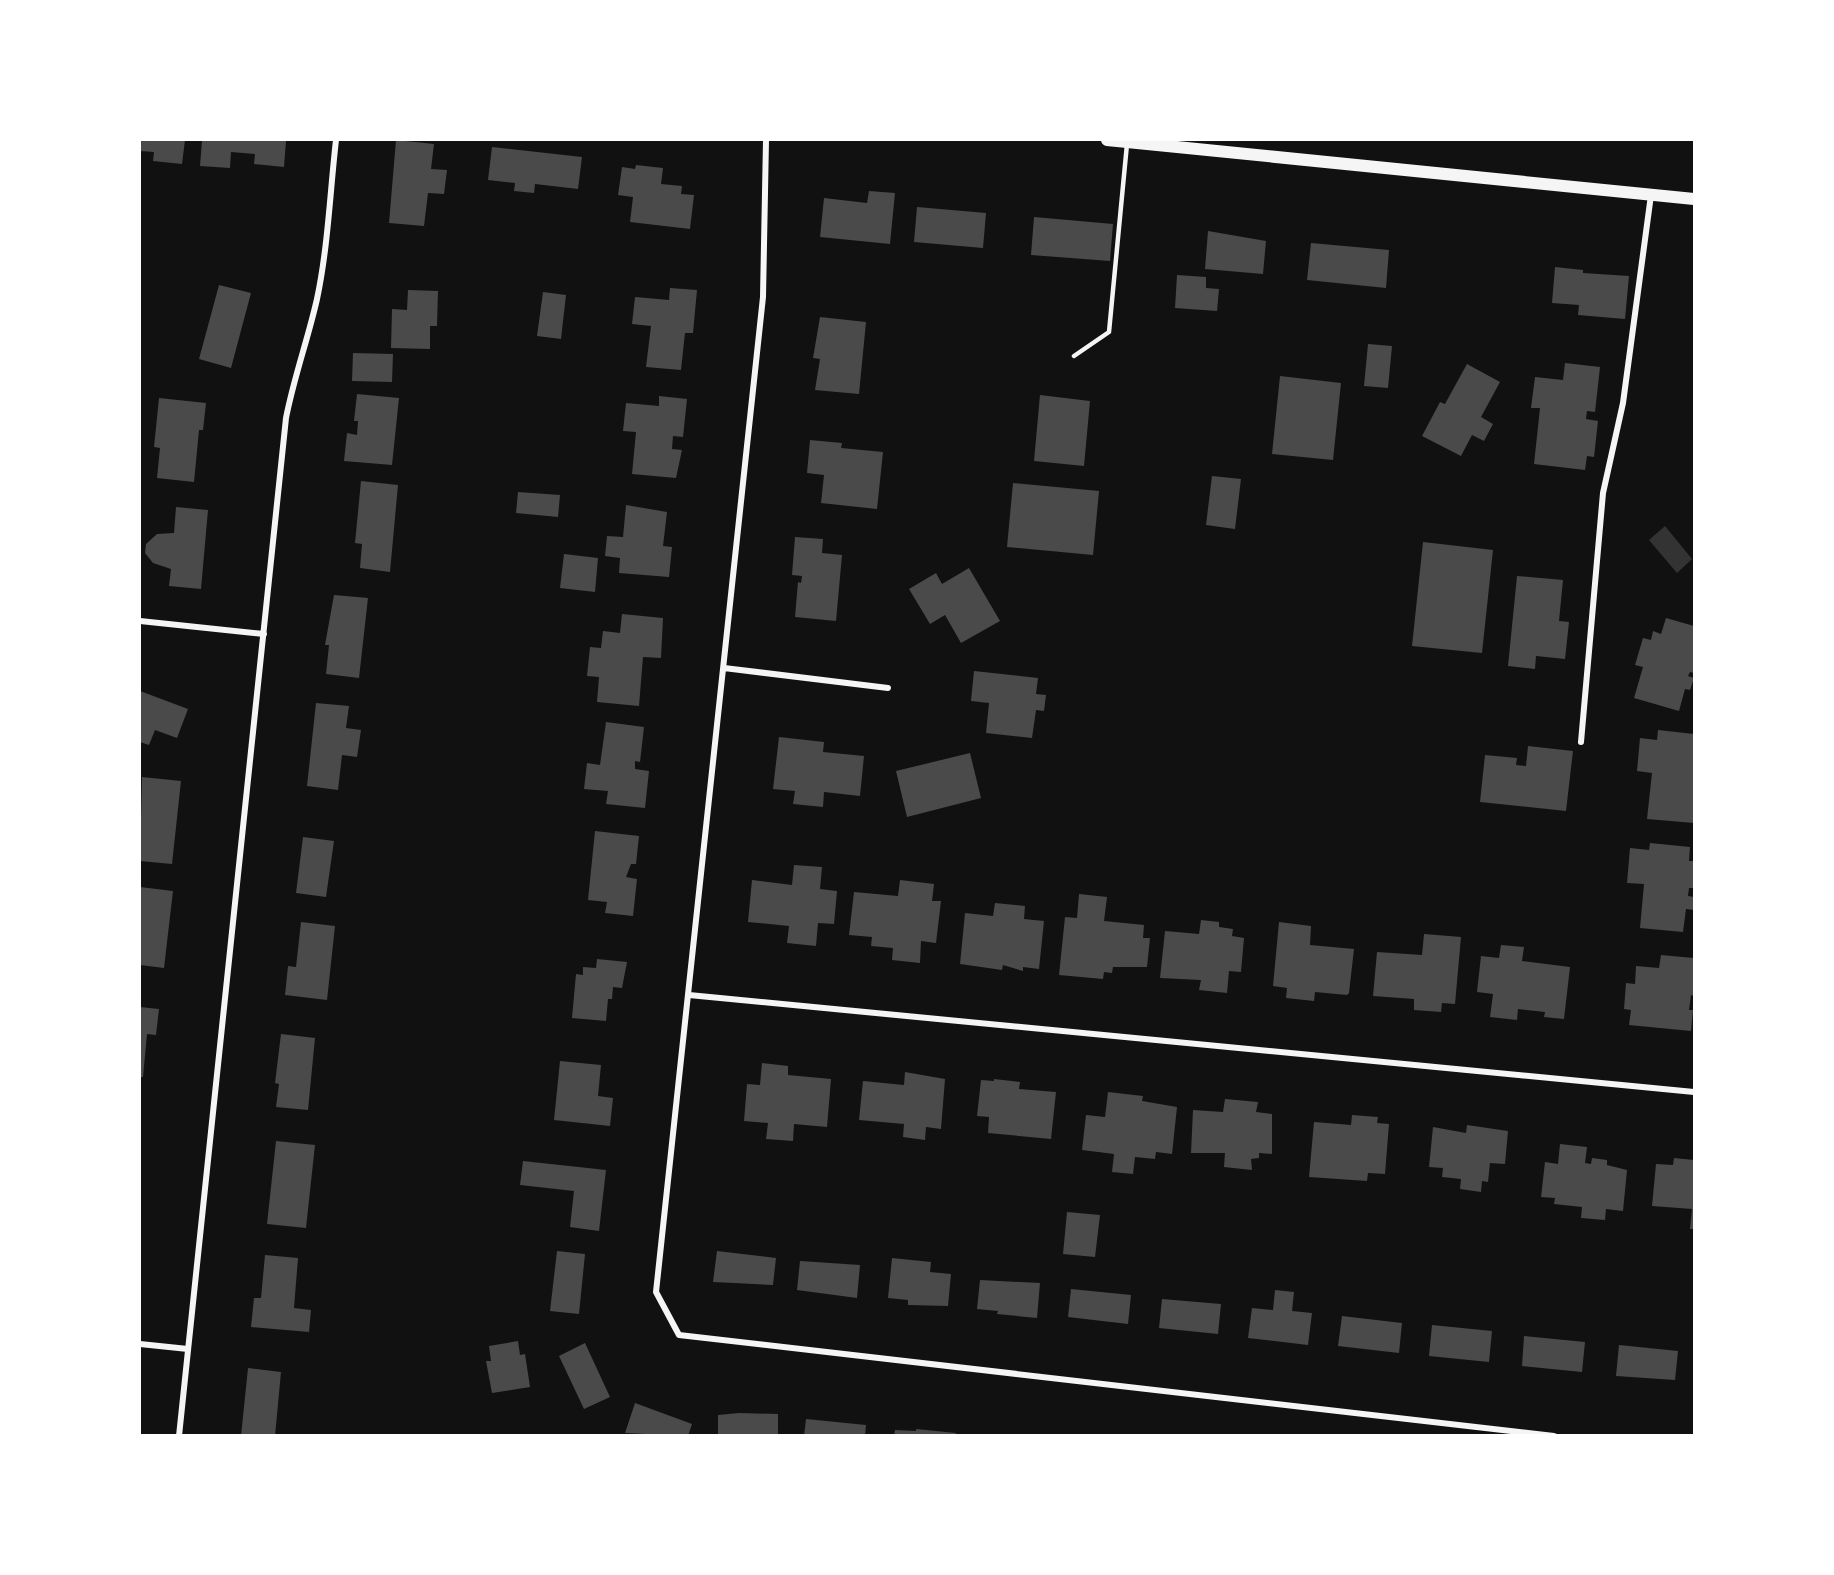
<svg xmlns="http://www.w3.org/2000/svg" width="1834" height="1575" font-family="'Varela Round',sans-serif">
	<rect width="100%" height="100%" fill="#111"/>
	<path fill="#333" d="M 1665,526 L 1692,559 L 1677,573 L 1649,540 Z"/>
	<path fill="#4a4a4a" d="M 140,140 L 185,140 L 182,164 L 153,161 L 154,152 L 140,151 Z
		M 202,140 L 286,141 L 284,167 L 254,164 L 255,154 L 231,152 L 230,168 L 200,166 Z
		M 396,140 L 434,144 L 431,169 L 447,170 L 444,194 L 428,193 L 424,226 L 389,223 Z
		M 492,147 L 582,157 L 578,189 L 535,184 L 534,193 L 514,191 L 515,183 L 488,180 Z
		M 636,165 L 663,168 L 661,184 L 682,186 L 681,194 L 694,195 L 690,229 L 630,222 L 633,197 L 618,195 L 622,167 L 635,169 Z
		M 869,191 L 895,193 L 890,244 L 820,237 L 824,198 L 867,203 Z
		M 917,207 L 986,213 L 983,248 L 914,242 Z
		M 1034,217 L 1113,224 L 1110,261 L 1031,255 Z
		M 1208,231 L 1266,241 L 1263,274 L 1205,269 Z
		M 1311,243 L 1389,250 L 1386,288 L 1307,280 Z
		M 1555,267 L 1583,270 L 1583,273 L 1629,276 L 1625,319 L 1578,315 L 1579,305 L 1552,303 Z
		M 1177,275 L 1206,277 L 1206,288 L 1219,289 L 1217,311 L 1175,308 Z
		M 219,285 L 251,293 L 231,368 L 199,359 Z
		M 670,288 L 697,290 L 693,333 L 685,333 L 681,370 L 646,367 L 651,326 L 632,324 L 635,297 L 669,300 Z
		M 408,290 L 438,291 L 437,326 L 430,326 L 430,349 L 391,348 L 392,309 L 407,310 Z
		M 543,292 L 566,295 L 561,339 L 537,336 Z
		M 820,317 L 866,322 L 859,394 L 815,390 L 820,359 L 813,358 Z
		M 1368,344 L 1392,346 L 1388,388 L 1364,386 Z
		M 353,353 L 393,354 L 392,382 L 352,381 Z
		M 1565,363 L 1600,367 L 1595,412 L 1587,411 L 1586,419 L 1598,421 L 1594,457 L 1587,456 L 1585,470 L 1534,464 L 1540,408 L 1531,408 L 1535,377 L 1563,380 Z
		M 1467,364 L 1500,382 L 1481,417 L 1493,424 L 1484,441 L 1472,435 L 1461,456 L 1422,436 L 1440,402 L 1445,404 Z
		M 1280,376 L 1341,383 L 1333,460 L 1272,454 Z
		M 357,394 L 399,398 L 392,465 L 344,461 L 347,433 L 357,435 L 358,421 L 354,421 Z
		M 1040,395 L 1090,401 L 1084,466 L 1034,461 Z
		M 659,396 L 687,399 L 683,437 L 673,436 L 672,449 L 682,450 L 676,478 L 632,474 L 636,432 L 623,431 L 626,403 L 659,406 Z
		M 159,398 L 206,403 L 203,430 L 199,430 L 194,482 L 157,478 L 160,448 L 154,447 Z
		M 810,440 L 842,443 L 841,448 L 883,452 L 877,509 L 821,503 L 824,475 L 807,473 Z
		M 1212,476 L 1241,479 L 1235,529 L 1206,525 Z
		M 361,481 L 398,485 L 390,572 L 360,568 L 362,544 L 355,543 Z
		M 1013,483 L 1099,491 L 1093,555 L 1007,547 Z
		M 518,492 L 560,495 L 558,517 L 516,513 Z
		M 626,505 L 667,512 L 663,546 L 672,547 L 669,577 L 619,573 L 620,558 L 605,556 L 607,536 L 623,537 Z
		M 176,507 L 208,510 L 201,589 L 169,586 L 171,569 L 153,563 L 145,553 L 146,544 L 157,534 L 174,533 Z
		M 795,537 L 823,539 L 822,553 L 842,555 L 836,621 L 795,617 L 798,582 L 801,583 L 802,576 L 792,575 Z
		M 1423,542 L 1493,550 L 1482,653 L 1412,646 Z
		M 564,554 L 598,558 L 595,592 L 560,588 Z
		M 969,568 L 1000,621 L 961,643 L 945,615 L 930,624 L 909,589 L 936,573 L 942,584 Z
		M 1517,576 L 1563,580 L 1559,621 L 1569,622 L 1565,659 L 1536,656 L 1535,669 L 1508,666 Z
		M 334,595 L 368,598 L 359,678 L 326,674 L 329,645 L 325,645 Z
		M 622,614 L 663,618 L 661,658 L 643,657 L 639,706 L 597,702 L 599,677 L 587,676 L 590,647 L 601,648 L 603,631 L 620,633 Z
		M 1666,618 L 1694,626 L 1694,673 L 1690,672 L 1688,676 L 1694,678 L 1690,690 L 1685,689 L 1679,711 L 1634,698 L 1643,667 L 1635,665 L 1643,638 L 1651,640 L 1653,631 L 1661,634 Z
		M 974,671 L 1038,678 L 1036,694 L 1046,695 L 1044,711 L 1036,710 L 1032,738 L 986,733 L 989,703 L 971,701 Z
		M 140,691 L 188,709 L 177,738 L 155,730 L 149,745 L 140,742 Z
		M 316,703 L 349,706 L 346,728 L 361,730 L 357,757 L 342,755 L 338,790 L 307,786 Z
		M 606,722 L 644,727 L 640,762 L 635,761 L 635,769 L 649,771 L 645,808 L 606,804 L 608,791 L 584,789 L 587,763 L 600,765 Z
		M 1658,730 L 1694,734 L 1694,823 L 1647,819 L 1652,773 L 1637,771 L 1640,738 L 1657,740 Z
		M 779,737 L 824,742 L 823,752 L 864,756 L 860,796 L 824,792 L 823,807 L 793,804 L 795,791 L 773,789 Z
		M 1528,746 L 1573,751 L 1566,811 L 1480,802 L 1485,755 L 1517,758 L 1516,765 L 1526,766 Z
		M 970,753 L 981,798 L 907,817 L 896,771 Z
		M 142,777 L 181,781 L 172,864 L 140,861 Z
		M 595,831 L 639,836 L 636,864 L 631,864 L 626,877 L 637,879 L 633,916 L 605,913 L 607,902 L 588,900 Z
		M 303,837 L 334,841 L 326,897 L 296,893 Z
		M 1650,843 L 1690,847 L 1689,861 L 1694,861 L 1694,888 L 1689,888 L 1688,896 L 1694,897 L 1694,910 L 1686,909 L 1683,932 L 1640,928 L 1644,884 L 1627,883 L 1630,848 L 1649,850 Z
		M 794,865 L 822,867 L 820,889 L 837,891 L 834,924 L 818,923 L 816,946 L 787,943 L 789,926 L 748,922 L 752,880 L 792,885 Z
		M 900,880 L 934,884 L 932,901 L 941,901 L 936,943 L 921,941 L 920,963 L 892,960 L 893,948 L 871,946 L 872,937 L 849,935 L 854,892 L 898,896 Z
		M 140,887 L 173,891 L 164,968 L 140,965 Z
		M 1079,894 L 1107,897 L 1104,921 L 1144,925 L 1143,938 L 1150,938 L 1147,967 L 1113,967 L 1112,973 L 1104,972 L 1103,979 L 1059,975 L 1065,917 L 1077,918 Z
		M 995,903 L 1025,906 L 1024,919 L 1044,921 L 1039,969 L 1023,967 L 1023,971 L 1003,965 L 1002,970 L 960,964 L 965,913 L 993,916 Z
		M 1201,920 L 1219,922 L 1219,927 L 1233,929 L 1232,936 L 1244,938 L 1241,972 L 1229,971 L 1227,993 L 1199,990 L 1201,980 L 1160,978 L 1165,931 L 1199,934 Z
		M 301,922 L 335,926 L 327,1000 L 285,995 L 288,966 L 296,967 Z
		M 1279,922 L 1311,926 L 1310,945 L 1354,949 L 1349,993 L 1347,995 L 1315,992 L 1314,1001 L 1286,998 L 1287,988 L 1273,986 Z
		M 1424,934 L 1461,937 L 1455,1004 L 1442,1003 L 1441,1012 L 1414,1010 L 1414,999 L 1373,996 L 1377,952 L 1422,955 Z
		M 1501,945 L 1524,947 L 1522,961 L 1570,967 L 1564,1019 L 1544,1017 L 1545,1012 L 1518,1009 L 1517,1020 L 1490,1017 L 1493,994 L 1477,992 L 1481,956 L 1499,958 Z
		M 1661,955 L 1694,958 L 1694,996 L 1691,995 L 1689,1010 L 1693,1010 L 1691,1031 L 1629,1025 L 1631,1010 L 1624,1009 L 1626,983 L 1635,984 L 1636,966 L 1659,968 Z
		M 597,959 L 627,962 L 622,988 L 613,987 L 612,999 L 608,999 L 606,1021 L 572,1018 L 576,974 L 583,975 L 583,967 L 596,968 Z
		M 140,1007 L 159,1009 L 156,1035 L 147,1034 L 143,1077 L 140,1077 Z
		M 281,1034 L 315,1038 L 308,1110 L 276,1107 L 279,1084 L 275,1083 Z
		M 560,1061 L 601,1065 L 598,1096 L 613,1098 L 610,1126 L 554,1120 Z
		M 762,1063 L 788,1066 L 788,1075 L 831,1079 L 827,1127 L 794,1124 L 793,1141 L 766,1139 L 768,1123 L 744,1121 L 747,1084 L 760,1085 Z
		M 905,1072 L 945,1079 L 941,1129 L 926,1127 L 925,1140 L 903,1137 L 904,1124 L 859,1120 L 863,1081 L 904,1085 Z
		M 994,1079 L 1020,1082 L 1019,1089 L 1056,1092 L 1051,1139 L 988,1133 L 989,1117 L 977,1116 L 981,1080 L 994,1081 Z
		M 1108,1092 L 1143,1096 L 1142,1101 L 1177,1107 L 1172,1154 L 1156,1152 L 1155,1159 L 1135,1157 L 1133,1174 L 1112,1172 L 1114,1154 L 1082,1150 L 1086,1115 L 1105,1117 Z
		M 1225,1099 L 1258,1102 L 1256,1112 L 1272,1114 L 1272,1154 L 1259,1153 L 1259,1158 L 1251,1159 L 1252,1170 L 1224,1167 L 1225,1153 L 1191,1153 L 1193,1110 L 1223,1112 Z
		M 1352,1115 L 1378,1117 L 1377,1123 L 1389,1124 L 1385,1174 L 1368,1173 L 1367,1181 L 1309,1177 L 1314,1122 L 1351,1125 Z
		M 1467,1125 L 1508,1131 L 1505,1164 L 1490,1163 L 1488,1182 L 1482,1181 L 1481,1192 L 1460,1189 L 1461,1179 L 1442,1177 L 1443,1168 L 1429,1167 L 1433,1127 L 1466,1133 Z
		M 276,1141 L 315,1145 L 306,1228 L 267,1224 Z
		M 1560,1144 L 1587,1147 L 1585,1163 L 1591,1164 L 1592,1158 L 1607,1160 L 1607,1165 L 1627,1170 L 1623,1211 L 1606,1209 L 1605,1220 L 1581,1218 L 1582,1207 L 1554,1204 L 1555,1198 L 1541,1197 L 1545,1162 L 1558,1164 Z
		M 1674,1158 L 1694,1160 L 1694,1229 L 1690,1229 L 1692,1209 L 1652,1206 L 1656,1164 L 1673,1165 Z
		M 523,1161 L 606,1170 L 599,1231 L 570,1227 L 574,1191 L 520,1185 Z
		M 1067,1212 L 1100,1215 L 1095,1257 L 1063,1254 Z
		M 557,1251 L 585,1254 L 579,1314 L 550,1311 Z
		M 717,1251 L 776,1258 L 773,1285 L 713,1282 Z
		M 265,1255 L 298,1258 L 294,1308 L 311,1310 L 309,1332 L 251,1327 L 254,1298 L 261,1298 Z
		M 892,1258 L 931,1262 L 930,1272 L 951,1274 L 948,1306 L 908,1305 L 908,1300 L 888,1298 Z
		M 800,1261 L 860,1265 L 857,1298 L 797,1290 Z
		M 980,1280 L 1040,1283 L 1037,1318 L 997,1314 L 998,1311 L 977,1309 Z
		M 1071,1289 L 1131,1295 L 1128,1324 L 1068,1317 Z
		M 1275,1290 L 1294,1292 L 1292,1311 L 1312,1313 L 1308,1345 L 1248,1338 L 1252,1308 L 1273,1310 Z
		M 1162,1299 L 1221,1304 L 1218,1334 L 1159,1328 Z
		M 1342,1316 L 1402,1323 L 1399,1353 L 1338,1346 Z
		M 1432,1325 L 1492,1331 L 1489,1362 L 1429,1356 Z
		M 1524,1336 L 1585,1342 L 1582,1372 L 1522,1366 Z
		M 518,1341 L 520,1355 L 525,1354 L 530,1387 L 492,1393 L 486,1361 L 491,1361 L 489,1346 Z
		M 585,1343 L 610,1397 L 584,1409 L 559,1356 Z
		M 1619,1345 L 1678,1351 L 1675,1380 L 1616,1376 Z
		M 248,1368 L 281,1372 L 275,1436 L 241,1436 Z
		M 635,1403 L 692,1424 L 688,1436 L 625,1433 Z
		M 739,1413 L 778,1414 L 778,1436 L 718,1436 L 718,1415 Z
		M 806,1419 L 866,1425 L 865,1436 L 804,1436 Z
		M 916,1429 L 956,1433 L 955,1436 L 894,1436 L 895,1430 L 916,1431 Z"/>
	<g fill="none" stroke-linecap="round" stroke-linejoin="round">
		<path stroke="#f5f5f5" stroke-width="4.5" d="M 1074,356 L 1109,332 L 1127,144"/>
		<path stroke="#f5f5f5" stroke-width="6" d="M 766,140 L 763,297 L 656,1292 L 679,1335 L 1554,1436
			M 140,621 L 264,634
			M 724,668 L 888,688
			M 1581,742 L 1603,493 L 1623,403 L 1651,195
			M 689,995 L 1694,1092
			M 140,1344 L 188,1349
			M 179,1436 L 286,418 C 294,377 308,339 317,299 C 328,247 330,192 336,140"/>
		<path stroke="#f5f5f5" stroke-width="12" d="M 1107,140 L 1694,199"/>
	</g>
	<rect width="1834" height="1575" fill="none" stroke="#ffffff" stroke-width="282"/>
</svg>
